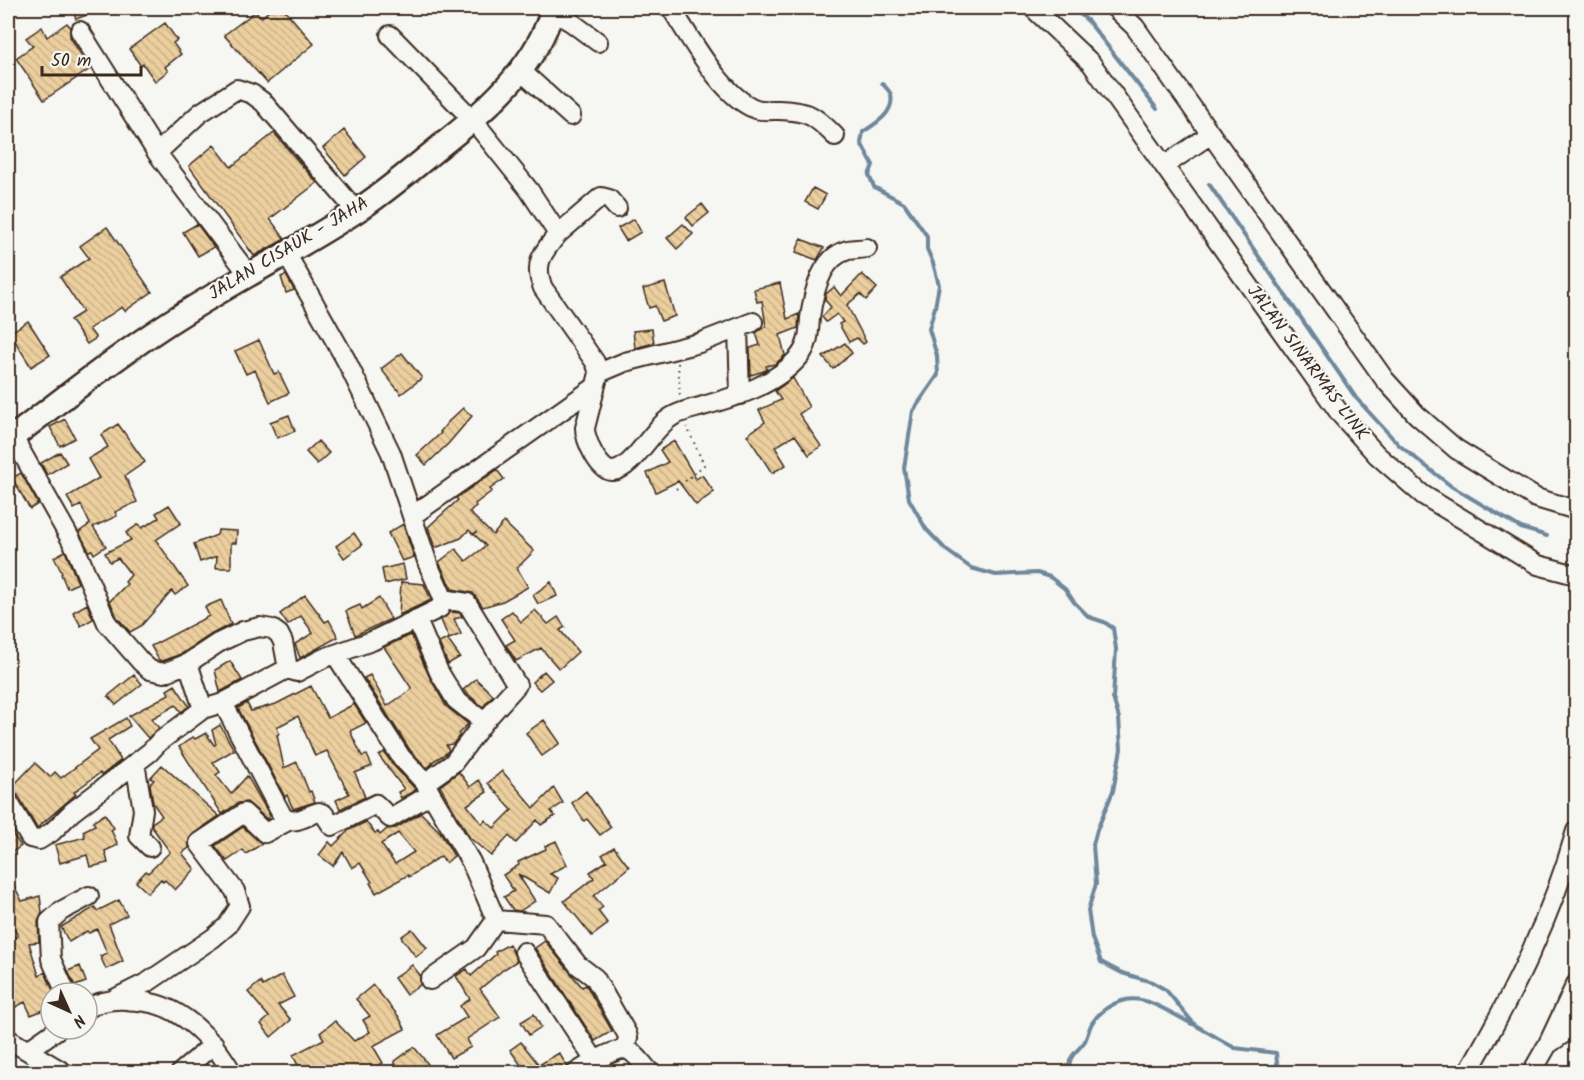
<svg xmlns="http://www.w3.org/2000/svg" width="1584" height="1080" font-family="Kalam,sans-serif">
	<defs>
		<pattern id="building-back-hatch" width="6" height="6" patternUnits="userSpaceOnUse" patternTransform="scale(1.5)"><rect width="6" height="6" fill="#eccf9f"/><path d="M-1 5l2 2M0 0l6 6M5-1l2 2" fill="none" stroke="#cbb288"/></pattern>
	</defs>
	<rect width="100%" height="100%" fill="#f6f6f2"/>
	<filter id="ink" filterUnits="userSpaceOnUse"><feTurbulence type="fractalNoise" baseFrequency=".0167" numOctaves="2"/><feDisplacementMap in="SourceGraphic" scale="12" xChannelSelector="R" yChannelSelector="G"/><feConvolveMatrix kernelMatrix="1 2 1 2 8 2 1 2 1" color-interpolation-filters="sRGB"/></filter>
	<g filter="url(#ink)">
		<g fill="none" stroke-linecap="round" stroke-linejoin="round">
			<path stroke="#6e879a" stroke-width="4" d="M 1073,8 L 1088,21 L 1157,109
				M 882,83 C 884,86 890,91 891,95 C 895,113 875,124 863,132 L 861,143 L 873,165 L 869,175 L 874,187 L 904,203 L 927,236 L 927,249 L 933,263 L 939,285 L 935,307 L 929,329 L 937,356 L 938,375 L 913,411 L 904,468 L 909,499 L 926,529 L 946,550 L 971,568 L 996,575 L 1037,573 L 1050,577 L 1065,589 L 1074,602 L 1089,617 L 1104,622 L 1113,628 L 1116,649 L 1113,698 L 1119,718 L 1121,749 L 1113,791 L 1097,830 L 1093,845 L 1096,884 L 1088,910 L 1092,938 L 1101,962 L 1122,973 L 1152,982 L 1166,990 L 1195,1025 L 1235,1048 L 1276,1053 L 1278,1072
				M 1209,184 L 1356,398 L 1399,445 L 1451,486 L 1521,528 L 1547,536
				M 1071,1072 C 1065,1057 1078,1052 1085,1041 C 1088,1035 1089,1028 1092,1023 C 1102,1008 1122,996 1141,1000 C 1154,1002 1179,1017 1192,1024"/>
		</g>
		<path fill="url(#building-back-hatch)" stroke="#3b2a1e" stroke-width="1.5" fill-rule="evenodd" d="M 72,8 L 105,8 L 76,19 Z
			M 272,8 L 283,8 L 314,44 L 267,83 L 224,35 L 255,12 L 262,17 Z
			M 67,23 L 70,27 L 70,37 L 90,69 L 44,100 L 16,58 L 33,46 L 26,38 L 42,27 L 47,37 Z
			M 165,23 L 177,40 L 173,43 L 181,54 L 165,67 L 168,71 L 155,81 L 143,64 L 141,66 L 129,49 Z
			M 344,130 L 366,157 L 345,175 L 323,148 Z
			M 274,133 L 317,183 L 270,219 L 285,239 L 254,256 L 189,166 L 214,145 L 231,167 Z
			M 813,188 L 826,195 L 818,209 L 805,202 Z
			M 702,204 L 709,213 L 693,226 L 686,217 Z
			M 634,219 L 641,232 L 626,241 L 618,228 Z
			M 197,224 L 214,247 L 198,256 L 183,232 Z
			M 683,224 L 693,234 L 677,249 L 667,238 Z
			M 107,227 L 152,292 L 125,311 L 122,307 L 89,329 L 96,338 L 87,344 L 70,320 L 83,312 L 60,277 L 89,258 L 80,246 Z
			M 801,239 L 824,248 L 817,260 L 796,252 Z
			M 862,274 L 877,288 L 866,300 L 860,294 L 847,305 L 866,342 L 863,344 L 857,338 L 849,342 L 839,324 L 843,322 L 837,314 L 826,322 L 822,317 L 831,307 L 825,300 L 826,294 L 834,287 L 841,296 Z
			M 286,275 L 294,290 L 286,293 L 281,277 Z
			M 665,283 L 675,316 L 661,321 L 655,306 L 649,308 L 643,289 Z
			M 780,283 L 787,319 L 799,314 L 798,328 L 780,335 L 785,355 L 782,358 L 775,364 L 766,366 L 767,369 L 764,371 L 751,375 L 750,348 L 760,345 L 756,333 L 766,326 L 762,301 L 757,302 L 754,289 Z
			M 28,321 L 50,355 L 31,367 L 10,333 Z
			M 652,329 L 654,343 L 635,348 L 633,331 Z
			M 259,340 L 274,374 L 279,372 L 289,393 L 270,402 L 255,370 L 246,374 L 235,351 Z
			M 845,343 L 852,353 L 833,369 L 823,357 Z
			M 402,353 L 422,378 L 401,394 L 381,369 Z
			M 793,378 L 809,407 L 799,414 L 821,446 L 809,455 L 795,435 L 775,447 L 786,465 L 772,473 L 747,435 L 765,422 L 759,410 L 781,400 L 775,391 Z
			M 463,408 L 472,416 L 448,444 L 426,465 L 417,455 L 441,433 L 440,432 L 448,422 Z
			M 289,415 L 295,431 L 277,438 L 270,422 Z
			M 65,419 L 75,438 L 60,446 L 50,427 Z
			M 118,424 L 145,462 L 125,476 L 137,502 L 115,512 L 117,516 L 93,527 L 106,546 L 94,554 L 92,550 L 89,551 L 79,532 L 90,524 L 81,505 L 74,509 L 67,497 L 99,478 L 88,459 L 108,447 L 101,435 Z
			M 318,441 L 329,453 L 317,464 L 306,452 Z
			M 674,441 L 696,479 L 702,475 L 714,492 L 696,505 L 678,481 L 656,492 L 647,473 L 668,462 L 660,450 Z
			M 60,452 L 67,463 L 47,475 L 41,463 Z
			M 497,470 L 504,479 L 490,489 L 492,491 L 475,504 L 476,506 L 469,512 L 493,535 L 504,522 L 534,551 L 517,568 L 528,587 L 503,601 L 483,607 L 473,593 L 452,589 L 439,562 L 456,549 L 466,561 L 486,546 L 474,534 L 477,532 L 473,534 L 469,530 L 461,538 L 435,548 L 428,527 L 458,500 L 456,498 Z
			M 21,473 L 38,504 L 30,509 L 12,478 Z
			M 169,505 L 181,523 L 156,540 L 188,586 L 175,595 L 172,591 L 141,626 L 130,632 L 117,617 L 110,601 L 127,584 L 125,582 L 131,575 L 118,558 L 110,562 L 105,553 L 131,540 L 126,533 L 139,524 L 142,528 L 159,518 L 156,513 Z
			M 403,524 L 414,557 L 402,561 L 388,533 Z
			M 218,530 L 237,531 L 236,543 L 231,543 L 231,568 L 216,568 L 217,556 L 200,562 L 194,544 L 217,535 Z
			M 354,533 L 362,545 L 344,558 L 336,546 Z
			M 65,551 L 78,583 L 67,588 L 61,574 L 62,573 L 54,557 Z
			M 403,564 L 406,579 L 385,584 L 382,569 Z
			M 401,582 L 424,584 L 431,600 L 399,615 Z
			M 551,582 L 557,596 L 538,604 L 533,595 Z
			M 305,595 L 325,622 L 329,620 L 338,637 L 300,658 L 295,644 L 313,633 L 301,616 L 288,625 L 280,614 Z
			M 379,598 L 391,619 L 355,635 L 346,611 L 360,605 L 362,609 Z
			M 221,600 L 231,624 L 212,634 L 183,653 L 163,661 L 159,660 L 151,646 L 209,616 L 205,607 Z
			M 87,604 L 93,619 L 81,626 L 73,612 Z
			M 535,610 L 548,624 L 558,617 L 565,627 L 560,630 L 578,652 L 559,669 L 541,648 L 516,661 L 506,645 L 515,640 L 501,619 L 512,611 L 521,622 Z
			M 450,612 L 460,613 L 462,617 L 454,619 L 461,634 L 449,639 L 441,620 Z
			M 411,635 L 429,676 L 446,706 L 468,724 L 459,733 L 459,736 L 453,744 L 446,745 L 449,750 L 445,754 L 432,762 L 433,763 L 427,768 L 410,750 L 364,678 L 370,675 L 387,706 L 412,689 L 384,647 Z
			M 447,639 L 460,657 L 448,664 L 439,643 Z
			M 230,661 L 242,680 L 220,692 L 215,670 Z
			M 544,671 L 552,680 L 540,690 L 532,682 Z
			M 134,675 L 142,684 L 116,705 L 108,696 Z
			M 476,679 L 493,695 L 483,707 L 463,690 Z
			M 175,685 L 189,706 L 181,712 L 176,705 L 151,719 L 159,728 L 148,738 L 129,716 L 169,694 L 167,690 Z
			M 311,686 L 328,718 L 354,704 L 366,723 L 350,731 L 362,756 L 367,755 L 372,766 L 355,773 L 365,797 L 340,809 L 336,800 L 349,794 L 327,751 L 315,756 L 298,716 L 277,727 L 279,734 L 277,735 L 284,768 L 297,762 L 309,792 L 311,791 L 315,802 L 293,809 L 287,795 L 285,797 L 238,708 L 247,703 L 251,711 L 276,704 Z
			M 126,718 L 130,726 L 108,740 L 121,760 L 102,775 L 100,773 L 74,792 L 76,794 L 37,828 L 18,795 L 9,790 L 35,763 L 50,777 L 55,772 L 61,778 L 98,750 L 90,739 Z
			M 544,720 L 560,743 L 542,756 L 526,733 Z
			M 220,725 L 234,750 L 213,762 L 220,772 L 216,775 L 231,794 L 247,776 L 270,816 L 267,819 L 247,802 L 238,803 L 222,814 L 179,747 L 193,737 L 195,739 L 206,733 L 214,745 L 216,744 L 212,730 Z
			M 384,752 L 393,765 L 416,790 L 401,798 L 398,792 L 404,789 L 379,756 Z
			M 162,765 L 219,816 L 193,834 L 189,839 L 189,848 L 182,853 L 195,869 L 175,890 L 165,880 L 163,882 L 161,879 L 148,893 L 136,882 L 146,871 L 148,873 L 170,852 L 152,827 L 152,823 L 162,816 L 153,803 L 150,784 L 154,780 L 150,778 Z
			M 502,771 L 534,808 L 554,788 L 563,803 L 551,811 L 555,816 L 541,825 L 537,820 L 516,843 L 509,836 L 491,856 L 470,838 L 440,786 L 459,772 L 470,787 L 479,780 L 487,792 L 467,805 L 482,824 L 485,820 L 494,828 L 512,810 L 488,783 Z
			M 586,791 L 611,827 L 600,835 L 587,819 L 584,821 L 572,803 Z
			M 421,813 L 440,832 L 454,856 L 446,863 L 441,856 L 409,877 L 408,875 L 376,893 L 370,883 L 372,882 L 360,863 L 352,868 L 343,852 L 333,866 L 319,855 L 329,842 L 333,846 L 349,830 L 366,822 L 375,833 L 378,832 L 380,835 L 387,829 L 396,828 ZM 398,833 L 414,852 L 395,864 L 381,844 Z
			M 105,814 L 114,828 L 111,830 L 118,845 L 105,851 L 108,863 L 90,867 L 87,855 L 60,863 L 55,845 L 85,837 L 83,831 L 95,825 L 93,822 Z
			M 243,827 L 262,844 L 246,854 L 243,850 L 227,861 L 215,846 Z
			M 8,828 L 21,846 L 8,855 Z
			M 556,841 L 567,865 L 550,874 L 558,878 L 550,893 L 518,874 L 535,901 L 520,911 L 513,910 L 504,897 L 514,891 L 503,875 L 519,865 L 518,862 L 546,849 L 545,846 Z
			M 614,847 L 629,867 L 594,896 L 603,907 L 598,911 L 608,924 L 592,936 L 564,901 L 594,878 L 590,872 L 607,861 L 602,855 Z
			M 8,874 L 22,901 L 40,896 L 42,913 L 38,922 L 39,942 L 29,943 L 39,976 L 45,972 L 54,993 L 51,993 L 51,1007 L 31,1015 L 25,1002 L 8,1011 L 8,939 L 18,936 L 8,916 Z
			M 119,900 L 127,915 L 109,924 L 123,961 L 106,969 L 100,956 L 107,953 L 97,929 L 89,933 L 87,931 L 69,942 L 61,927 L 95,907 L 97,911 Z
			M 412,929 L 427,948 L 416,957 L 401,937 Z
			M 545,941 L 582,987 L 586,985 L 612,1031 L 595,1041 L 535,948 Z
			M 509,944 L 517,961 L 504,969 L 480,989 L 500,1017 L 467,1039 L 471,1047 L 451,1058 L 437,1035 L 467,1017 L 460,1006 L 470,999 L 456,976 L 467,969 L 471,976 L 496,954 L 495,952 Z
			M 412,965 L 420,975 L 420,985 L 406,995 L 394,978 Z
			M 80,966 L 86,982 L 75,986 L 68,971 Z
			M 282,975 L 294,997 L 278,1005 L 291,1020 L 271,1037 L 261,1024 L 269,1017 L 248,992 L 260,982 L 263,986 Z
			M 373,985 L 399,1017 L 405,1029 L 373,1046 L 383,1063 L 367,1072 L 301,1072 L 293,1055 L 324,1039 L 320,1033 L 335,1021 L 354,1041 L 370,1032 L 363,1020 L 370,1016 L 356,999 Z
			M 534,1014 L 541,1027 L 529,1035 L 521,1022 Z
			M 521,1042 L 539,1065 L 559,1053 L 567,1066 L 566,1072 L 526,1072 L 510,1050 Z
			M 414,1047 L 428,1064 L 417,1072 L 401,1072 L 394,1062 Z"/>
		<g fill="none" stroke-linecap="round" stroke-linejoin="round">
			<defs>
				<path id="minor" d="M 671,8 C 690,37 722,97 756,109 C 763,111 772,110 779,110 C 809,111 815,116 835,136
					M 1033,8 L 1091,63 L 1341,415 L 1377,455 L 1423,495 L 1538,565 L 1576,575
					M 1115,8 L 1135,27 L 1385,380 L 1417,415 L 1456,449 L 1536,498 L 1576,510
					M 552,11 L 571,22 L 598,42
					M 80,31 L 157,153 L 249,275
					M 390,35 L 473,120 L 529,190 L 558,234 C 542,253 533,264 543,288 L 595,362 L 599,373 L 585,428 C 585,440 599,472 613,471 C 634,469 652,427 673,416 C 682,411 693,409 703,406 C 738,396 775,385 799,357 C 809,345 809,332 810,318 C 813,294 821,257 848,250 C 854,249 861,249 867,248
					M 520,70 L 571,116
					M 157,153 L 200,113 L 237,89 L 252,94 L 263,102 L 357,212
					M 1164,166 L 1211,134
					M 558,234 L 601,197 L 609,199 L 617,208
					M 738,328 L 740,395
					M 599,373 L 625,362 L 699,343 L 753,322
					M 9,430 L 75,547 L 107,623 L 141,662 L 150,670 L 164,673 L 188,663 L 218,643 L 243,631 L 260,627 L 272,629 L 279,634 L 283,642 L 288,669
					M 412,516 L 595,387
					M 417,620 L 439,672 L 456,700 L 484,722
					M 335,654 L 401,757 L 425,783 L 431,794 L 471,862 L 496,920 L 546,924 L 578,965 L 595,978 L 627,1034 L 628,1038 L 625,1049
					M 188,663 L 203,709
					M 223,703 L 283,817 C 295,826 306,815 319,812 L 324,814 L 332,826 L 376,804 L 390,818 L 431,794
					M 135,763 L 143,810 L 139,836 L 150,847
					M 425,783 L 453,763 L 484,722 L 517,685 L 467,603 L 443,599
					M 8,801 L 30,838 L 39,840 L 52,832 L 72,812 L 150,752 L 159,742 L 203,709 L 223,703 L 283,671 L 288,669 L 297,672 L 324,658 L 372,641 L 440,608 L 443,599 L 441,593 L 428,564 L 391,453 L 346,360 L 286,253
					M 524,952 L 595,1061
					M 430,980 L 476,948 L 496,920
					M 66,993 L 51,959 L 49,922 L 61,911 L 89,896
					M 114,999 L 148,982 L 213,938 L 227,926 L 240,906 L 235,891 L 199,843 L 244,813 L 265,833 L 288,821
					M 87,1009 C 99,1001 114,999 127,1000 C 135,1001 143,1001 151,1003 C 185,1010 212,1040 229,1067
					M 8,1039 L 63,1072
					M 1550,1043 L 1576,1025
					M 28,1050 L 58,1029
					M 181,1072 L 214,1044
					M 577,1072 C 587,1066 619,1044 630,1051 C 638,1056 644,1066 650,1072
					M 1468,1072 C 1512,996 1552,916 1576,831
					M 1532,1072 L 1548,1044 L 1576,984"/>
				<path id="major" d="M 8,441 C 57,403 108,363 161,328 C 224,286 292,253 355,212 C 388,191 418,164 448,140 C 492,105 538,63 553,8"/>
			</defs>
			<use href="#minor" stroke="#3b2a1e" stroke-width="22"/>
			<use href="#major" stroke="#3b2a1e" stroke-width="27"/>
			<path stroke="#3b2a1e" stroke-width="2" stroke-dasharray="1.5 4.5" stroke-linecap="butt" d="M 678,363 L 680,396
				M 676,489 L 704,465 L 687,427"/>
			<use href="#minor" stroke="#f6f6f2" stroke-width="18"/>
			<use href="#major" stroke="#f6f6f2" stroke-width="22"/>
		</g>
	</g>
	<g text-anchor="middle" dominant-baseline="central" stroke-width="4.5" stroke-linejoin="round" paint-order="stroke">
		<g font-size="18" fill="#3b2a1e" stroke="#f6f6f2">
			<text transform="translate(289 249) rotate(-31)">JALAN CISAUK - JAHA</text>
			<text transform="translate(1307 363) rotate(53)">JALAN SINARMAS LINK</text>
		</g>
	</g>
	<rect width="1584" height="1080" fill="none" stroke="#f6f6f2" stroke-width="30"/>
	<rect x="15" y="15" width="1554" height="1050" fill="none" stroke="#3b2a1e" stroke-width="2" filter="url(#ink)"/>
	<g transform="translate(69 1011) rotate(135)"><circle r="28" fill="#f6f6f2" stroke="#aba49d" stroke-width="1.5"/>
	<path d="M0-4.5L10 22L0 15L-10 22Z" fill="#3b2a1e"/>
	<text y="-9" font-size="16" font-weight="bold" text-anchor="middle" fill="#3b2a1e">N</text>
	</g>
	<path d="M42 66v9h99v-9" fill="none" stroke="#3b2a1e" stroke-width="3"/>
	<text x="51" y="66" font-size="18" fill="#3b2a1e" stroke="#f6f6f2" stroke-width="4.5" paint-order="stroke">50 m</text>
</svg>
